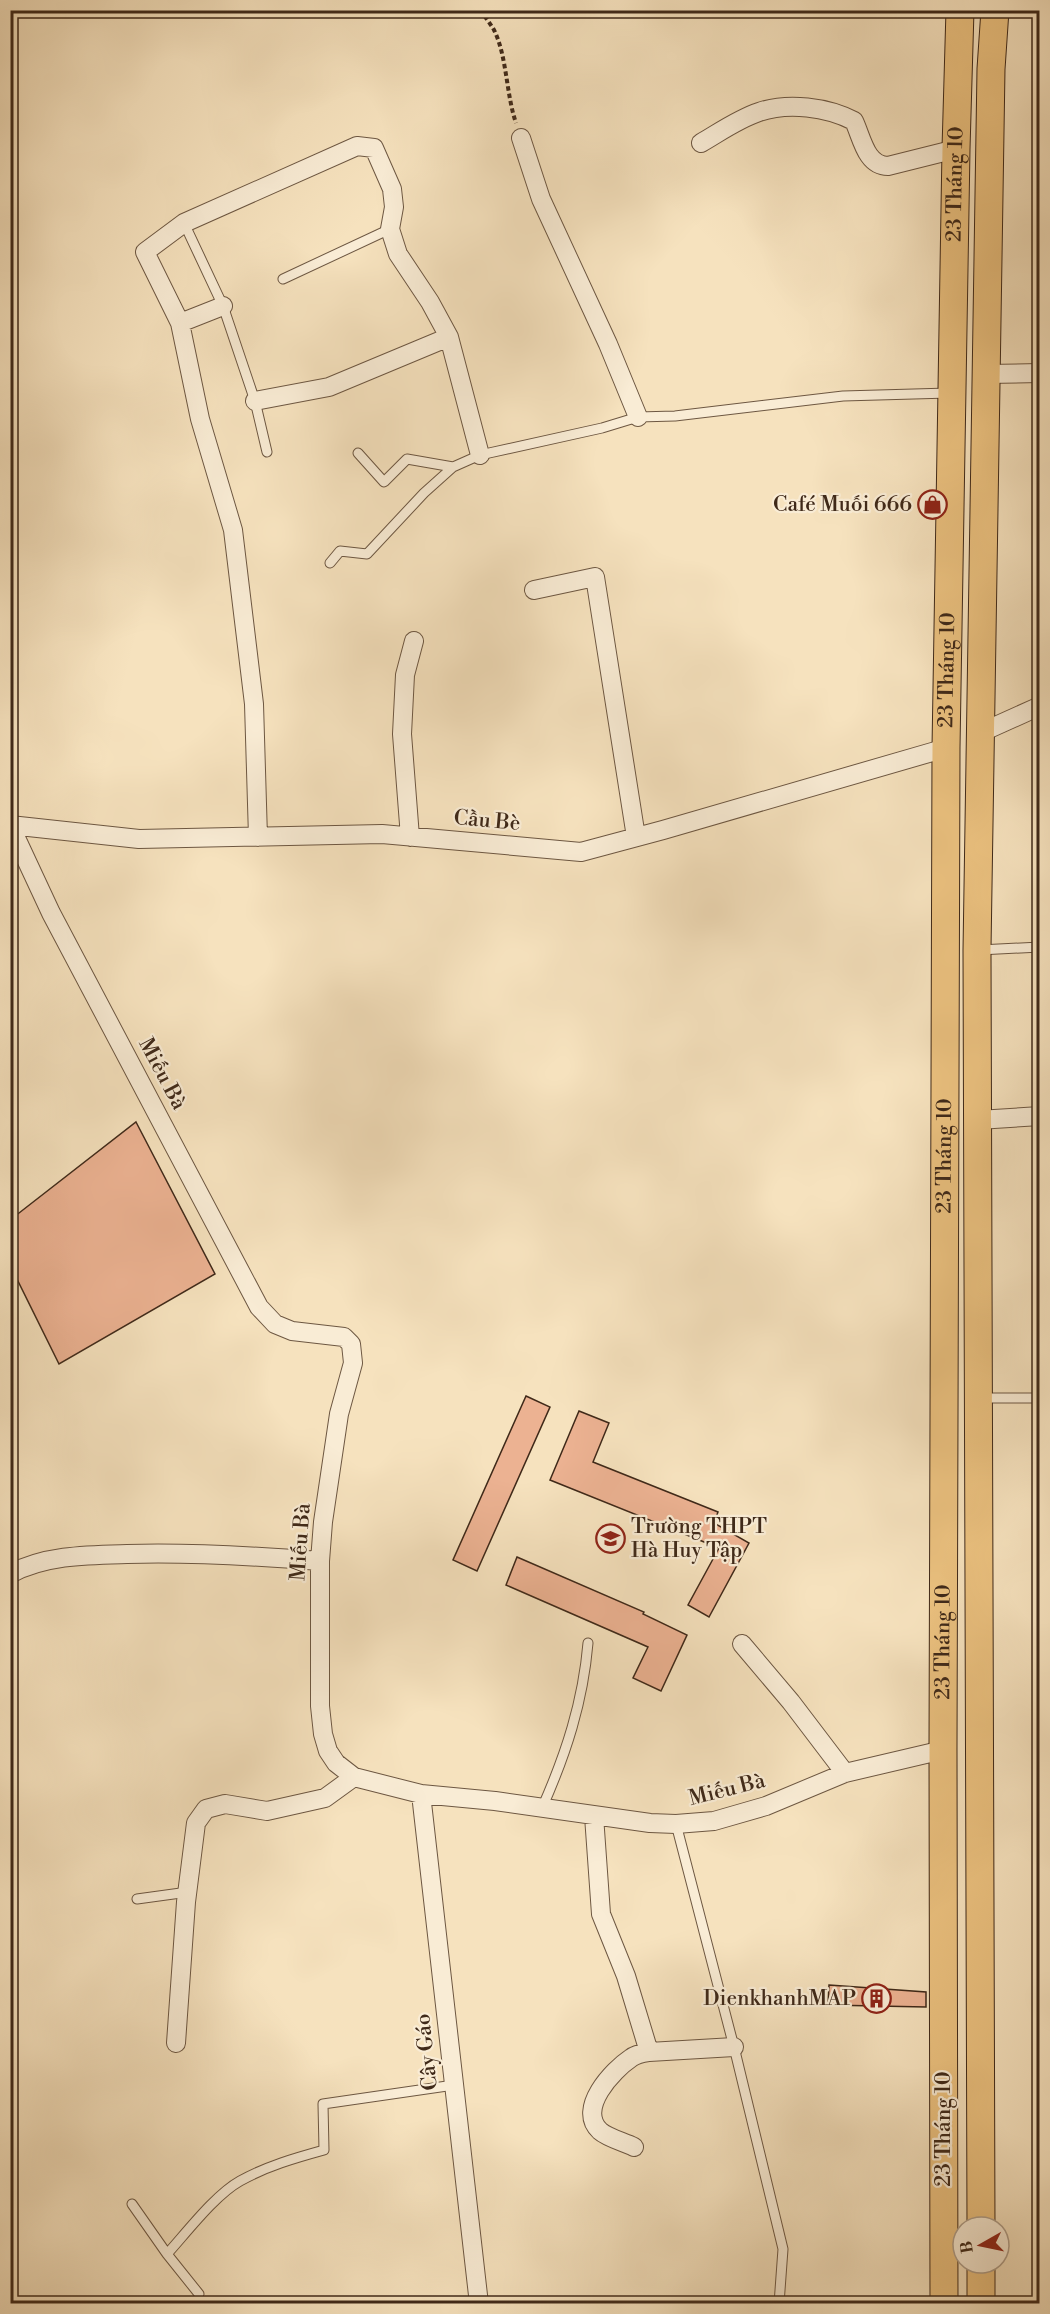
<svg xmlns="http://www.w3.org/2000/svg" width="1050" height="2314" font-family="'Libre Bodoni',serif">
	<rect width="100%" height="100%" fill="#f6e2be"/>
	<filter id="stains"><feTurbulence type="fractalNoise" baseFrequency=".00333" numOctaves="4"/><feColorMatrix values="0 0 0 0 .2 0 0 0 0 .09 0 0 0 0 .02 0 0 0 .5 -.17"/></filter>
	<radialGradient id="worn" r=".72"><stop offset=".6" stop-color="#630" stop-opacity="0"/><stop offset="1" stop-color="#630" stop-opacity=".3"/></radialGradient>
	<path fill="#ecb292" stroke="#3f2919" stroke-width="1.5" d="M 136,1122 L 215,1274 L 59,1364 L 10,1265 L 10,1220 Z
		M 526,1396 L 550,1407 L 477,1571 L 453,1560 Z
		M 579,1411 L 609,1423 L 593,1462 L 718,1512 L 714,1523 L 749,1543 L 709,1617 L 688,1605 L 719,1548 L 550,1480 Z
		M 517,1557 L 644,1612 L 643,1614 L 687,1635 L 661,1691 L 633,1678 L 648,1647 L 506,1585 Z
		M 829,1985 L 926,1992 L 926,2007 L 828,2005 Z"/>
	<g fill="none" stroke-linecap="round" stroke-linejoin="round">
		<defs>
			<path id="lane" d="M 184,223 L 223,306 L 255,401 L 267,452
				M 283,279 L 390,229
				M 358,453 L 384,482 L 407,459 L 453,467 L 480,455 L 602,428 L 638,417 L 675,416 L 843,396 L 949,393
				M 330,563 L 340,551 L 367,554 L 424,493 L 453,467
				M 979,950 L 1040,947
				M 982,1398 L 1040,1398
				M 542,1808 C 566,1754 583,1702 588,1643
				M 676,1824 L 734,2047 L 783,2249 L 779,2304
				M 137,1899 L 188,1892
				M 132,2204 L 167,2254 L 199,2294
				M 167,2254 C 187,2232 215,2195 240,2181 C 267,2166 295,2158 324,2150 L 323,2104 L 454,2085"/>
			<path id="street" d="M 521,138 L 541,199 L 608,344 L 638,417
				M 701,143 C 720,132 738,119 759,112 C 788,102 827,107 854,121 C 862,138 866,166 888,166 L 956,149
				M 180,323 L 223,306
				M 986,374 L 1040,373
				M 255,401 L 329,387 L 449,337
				M 534,590 L 595,577 L 636,837
				M 980,733 L 1040,706
				M 10,825 L 51,913 L 259,1307 L 275,1324 L 292,1331 L 344,1337 L 351,1344 L 353,1363 L 339,1414 L 323,1522 L 320,1561 L 320,1706 L 323,1734 L 328,1751 L 336,1763 L 354,1777 L 421,1794 L 495,1801 L 650,1823 L 676,1824 L 714,1821 L 766,1806 L 845,1773 L 943,1750
				M 10,825 L 139,839 L 382,834 L 581,852 L 663,830 L 946,748
				M 258,837 L 254,704 L 233,530 L 200,419 L 180,323 L 145,252 L 184,223 L 357,146 L 374,148 L 392,189 L 394,207 L 390,229 L 398,254 L 430,302 L 449,337 L 480,455
				M 410,837 L 402,734 L 405,675 L 414,641
				M 978,1120 L 1040,1116
				M 10,1574 C 45,1555 88,1555 127,1554 C 192,1552 256,1556 320,1561
				M 742,1644 L 791,1702 L 845,1773
				M 421,1794 L 479,2304
				M 594,1816 L 601,1914 L 626,1976 L 649,2052 C 643,2053 636,2054 631,2058 C 613,2070 576,2109 600,2131 C 608,2138 624,2142 634,2147
				M 176,2043 L 186,1902 L 196,1823 L 206,1809 L 225,1804 L 267,1811 L 325,1798 L 354,1777
				M 649,2052 L 734,2047"/>
			<g id="primary">
				<path d="M 981,2227 L 977,950 L 991,69 L 995,10"/>
				<path d="M 981,2263 L 981,2304"/>
				<path id="s1" d="M 944,2304 L 943,1750 L 946,748 L 956,149 L 960,10"/>
			</g>
		</defs>
		<use href="#lane" stroke="#6d5742" stroke-width="11"/>
		<use href="#street" stroke="#6d5742" stroke-width="20"/>
		<use href="#primary" stroke="#3f2919" stroke-width="29"/>
		<path stroke="#3f2919" stroke-width="4" stroke-dasharray="4.5 3" stroke-linecap="butt" d="M 480,10 C 485,17 490,23 494,30 C 507,56 506,94 516,123"/>
		<use href="#lane" stroke="#f9ecd5" stroke-width="9"/>
		<use href="#street" stroke="#f9ecd5" stroke-width="18"/>
		<use href="#primary" stroke="#ebc17f" stroke-width="27"/>
	</g>
	<defs>
		<symbol id="shop-ring" viewBox="-11 -11 22 22"><circle r="9.5" fill="#f9ecd5" stroke="#8f2418" stroke-width="1.5"/><path d="M-5-2.5h2.3a2.7 3.5 0 0 1 5.4 0H5L5.5 6h-11ZM-1.5-2.5h3a1.5 2.3 0 0 0-3 0Z" fill="#8f2418"/></symbol>
		<symbol id="school-ring" viewBox="-11 -11 22 22"><circle r="9.5" fill="#f9ecd5" stroke="#8f2418" stroke-width="1.5"/><path d="M0-5L7-2L0 1L-7-2ZM-4 1L0 2.5L4 1V4Q0 6-4 4Z" fill="#8f2418"/></symbol>
		<symbol id="building-ring" viewBox="-11 -11 22 22"><circle r="9.5" fill="#f9ecd5" stroke="#8f2418" stroke-width="1.5"/><path d="M-4-6H4V6H1V3H-1V6H-4ZM-2.5-4.3h1.7v1.8h-1.7ZM.8-4.3h1.7v1.8H.8ZM-2.5-1h1.7V.8h-1.7ZM.8-1h1.7V.8H.8Z" fill="#8f2418"/></symbol>
	</defs>
	<g fill-rule="evenodd">
		<use href="#shop-ring" x="916" y="488" width="33" height="33"/>
		<use href="#school-ring" x="594" y="1522" width="33" height="33"/>
		<use href="#building-ring" x="860" y="1982" width="33" height="33"/>
	</g>
	<g text-anchor="middle" dominant-baseline="central" stroke-width="4.5" stroke-linejoin="round" paint-order="stroke">
		<g font-size="21" fill="#3f2919" stroke="#f9ecd5">
			<text stroke="none"><textPath href="#s1" startOffset="2120">23 Tháng 10</textPath></text>
			<text stroke="none"><textPath href="#s1" startOffset="1634">23 Tháng 10</textPath></text>
			<text transform="translate(487 821) rotate(5)">Cầu Bè</text>
			<text transform="translate(162 1074) rotate(62)">Miếu Bà</text>
			<text stroke="none"><textPath href="#s1" startOffset="1148">23 Tháng 10</textPath></text>
			<text transform="translate(301 1542) rotate(-86)">Miếu Bà</text>
			<text stroke="none"><textPath href="#s1" startOffset="662">23 Tháng 10</textPath></text>
			<text transform="translate(727 1790) rotate(-14)">Miếu Bà</text>
			<text transform="translate(427 2052) rotate(-96)">Cây Gáo</text>
			<text transform="translate(944 2129) rotate(-90)">23 Tháng 10</text>
		</g>
		<g font-size="21" fill="#3f2919" stroke="#f9ecd5" text-anchor="end">
			<text x="912" y="505">Café Muối 666</text>
			<text x="631" y="1527" text-anchor="start">Trường THPT<tspan x="631" dy="24">Hà Huy Tập</tspan></text>
			<text x="856" y="1999">DienkhanhMAP</text>
		</g>
	</g>
	<rect width="1050" height="2314" fill="none" stroke="#f6e2be" stroke-width="36"/>
	<rect x="12" y="12" width="1026" height="2290" fill="none" stroke="#3f2919" stroke-width="3"/>
	<rect x="18" y="18" width="1014" height="2278" fill="none" stroke="#3f2919" stroke-width="1.5"/>
	<g transform="translate(981 2245) rotate(261)"><circle r="28" fill="#f9ecd5" stroke="#af9e8a" stroke-width="1.5"/>
	<path d="M0-4.5L10 22L0 15L-10 22Z" fill="#8f2418"/>
	<text y="-9" font-size="16" font-weight="bold" text-anchor="middle" fill="#3f2919">B</text>
	</g>
	<rect width="100%" height="100%" filter="url(#stains)"/>
	<rect width="100%" height="100%" fill="url(#worn)"/>
</svg>
